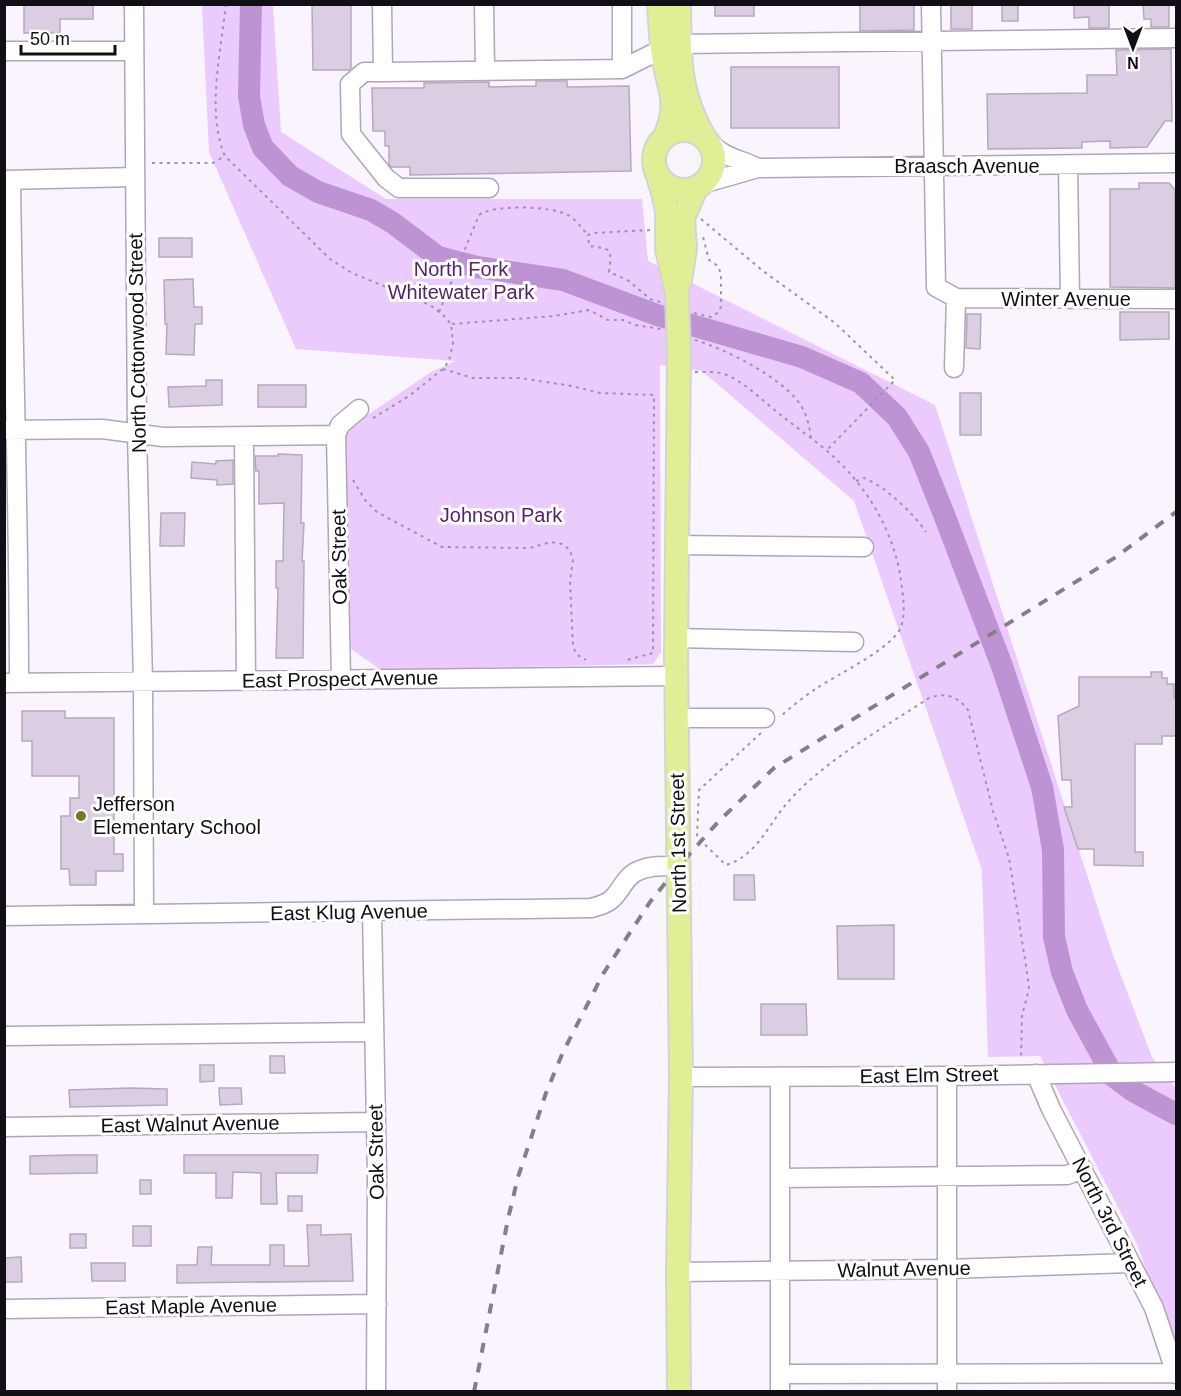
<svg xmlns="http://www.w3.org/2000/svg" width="1181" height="1396" font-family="Helvetica,sans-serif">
	<rect width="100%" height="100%" fill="#f9f4fd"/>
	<path fill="#ebcafd" d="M 202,5 L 273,5 L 281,132 L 386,199 L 642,199 L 648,261 L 935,405 L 1113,955 L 1152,1057 L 1176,1089 L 1176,1351 L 1136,1242 L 1040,1056 L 988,1057 L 982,870 L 854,501 L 702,371 L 660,365 L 661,652 L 653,664 L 381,670 L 351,649 L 344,431 L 431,372 L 456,361 L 296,349 L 209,152 Z"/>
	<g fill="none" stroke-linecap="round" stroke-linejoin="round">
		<path stroke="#bd93d4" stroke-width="22" d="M 251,4 L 249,96 L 254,125 L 263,148 L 290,176 L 318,192 L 371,210 L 393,223 L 438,257 L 477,267 L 563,280 L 657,315 L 802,357 L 861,383 L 897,417 L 919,452 L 943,512 L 1002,666 L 1042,787 L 1053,850 L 1054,937 L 1062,972 L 1077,1010 L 1113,1076 L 1133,1091 L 1176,1114"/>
	</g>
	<path fill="#dbcee2" stroke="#b5a9bd" stroke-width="1.5" d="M 24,4 L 93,4 L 93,19 L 60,19 L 60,33 L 24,33 Z
		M 312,4 L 351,4 L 351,68 L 349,70 L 313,70 Z
		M 715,4 L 754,4 L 754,16 L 715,16 Z
		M 860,4 L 914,4 L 914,30 L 860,31 Z
		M 951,4 L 972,4 L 972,29 L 951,29 Z
		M 1002,4 L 1018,4 L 1018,21 L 1002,21 Z
		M 1074,4 L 1109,4 L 1109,28 L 1089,28 L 1089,17 L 1074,18 Z
		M 1143,4 L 1169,4 L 1169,27 L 1151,27 L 1151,19 L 1144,19 Z
		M 1171,49 L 1172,121 L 1165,121 L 1147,147 L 1110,148 L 1110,141 L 1082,142 L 1082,148 L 988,149 L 987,94 L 1087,93 L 1087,75 L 1117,75 L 1116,50 Z
		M 731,67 L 839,67 L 839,128 L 731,128 Z
		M 536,81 L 567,81 L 567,87 L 629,86 L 631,171 L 410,175 L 410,167 L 391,167 L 389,164 L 389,146 L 385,146 L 385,131 L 373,131 L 372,88 L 424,88 L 424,83 L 489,82 L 489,87 L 536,86 Z
		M 1139,183 L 1169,183 L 1175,190 L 1175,288 L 1110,287 L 1110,189 L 1139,189 Z
		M 159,238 L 192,238 L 192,257 L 159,257 Z
		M 193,279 L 194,307 L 202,307 L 202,324 L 195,324 L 194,355 L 166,354 L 167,324 L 165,324 L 164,280 Z
		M 1120,312 L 1169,312 L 1169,339 L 1120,340 Z
		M 967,314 L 981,314 L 980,349 L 966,348 Z
		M 206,380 L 222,380 L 222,405 L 169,407 L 168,387 L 206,386 Z
		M 258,385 L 306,385 L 306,407 L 258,407 Z
		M 960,393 L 981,393 L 981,435 L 960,435 Z
		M 278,454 L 302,455 L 301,523 L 304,523 L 302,561 L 304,561 L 303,658 L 276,658 L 278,588 L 276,588 L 276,561 L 283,561 L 284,503 L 259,504 L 259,471 L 256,471 L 255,456 L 278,456 Z
		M 233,460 L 233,484 L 217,485 L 217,480 L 191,478 L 192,462 L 216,464 L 216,461 Z
		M 161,513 L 185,513 L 184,546 L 160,546 Z
		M 1151,672 L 1162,672 L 1162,678 L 1167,678 L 1167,684 L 1174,684 L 1174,698 L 1176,698 L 1176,736 L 1162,736 L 1162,744 L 1135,744 L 1135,852 L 1143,852 L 1143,866 L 1094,865 L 1094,849 L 1078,849 L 1064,807 L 1072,807 L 1071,780 L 1062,780 L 1058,716 L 1079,706 L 1079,677 L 1151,677 Z
		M 22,711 L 65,711 L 65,718 L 114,718 L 114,854 L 123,854 L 123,871 L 96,871 L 96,885 L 70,885 L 69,869 L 61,869 L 61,816 L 70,816 L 70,798 L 79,798 L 79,776 L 32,776 L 32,741 L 22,741 Z
		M 734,875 L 754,875 L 755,900 L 734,900 Z
		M 894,925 L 894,979 L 838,979 L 837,926 Z
		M 761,1004 L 806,1004 L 807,1035 L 761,1035 Z
		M 270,1056 L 284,1056 L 285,1073 L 270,1073 Z
		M 200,1065 L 214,1065 L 214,1081 L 200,1082 Z
		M 130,1088 L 167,1089 L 167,1105 L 70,1107 L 69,1090 Z
		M 219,1088 L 241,1088 L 242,1104 L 220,1105 Z
		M 70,1155 L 97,1155 L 97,1173 L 30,1174 L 30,1156 Z
		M 184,1155 L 318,1155 L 317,1173 L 276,1173 L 277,1204 L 261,1204 L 261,1173 L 233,1172 L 232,1198 L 216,1198 L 216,1173 L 184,1173 Z
		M 140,1180 L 151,1180 L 151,1194 L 140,1194 Z
		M 288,1196 L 302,1196 L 302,1211 L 288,1211 Z
		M 307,1225 L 321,1225 L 321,1235 L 351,1234 L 353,1281 L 177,1283 L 177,1265 L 197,1265 L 198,1247 L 212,1247 L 211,1265 L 270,1265 L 270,1245 L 284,1245 L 284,1266 L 309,1266 Z
		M 133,1226 L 151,1226 L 151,1246 L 133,1246 Z
		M 70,1234 L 86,1234 L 86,1248 L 70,1248 Z
		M 21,1257 L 22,1282 L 4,1282 L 4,1258 Z
		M 91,1263 L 125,1263 L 125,1281 L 92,1281 Z"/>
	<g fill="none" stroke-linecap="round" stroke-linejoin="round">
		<defs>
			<path id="minor" d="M 134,4 L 137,433 L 143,682 L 144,914
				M 382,4 L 383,72 L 622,69 L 652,54 L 663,55
				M 484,4 L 485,70
				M 622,4 L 622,69
				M 931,4 L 936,287 L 956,298 L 1176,299
				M 679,44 L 1176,38
				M 4,51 L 134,51
				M 383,72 L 364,72 L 350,84 L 351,134 L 386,178 L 399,188 L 489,188
				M 711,144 C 729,160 738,158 758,168
				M 1068,165 L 1070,299
				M 4,180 L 135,177
				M 11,180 C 13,348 19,515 19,683
				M 705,183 L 758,168 L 1176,163
				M 954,368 L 956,298
				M 4,430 L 102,429 L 163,437 L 336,435
				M 244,437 L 246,680
				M 676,545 L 864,547
				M 676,638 L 854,642
				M 341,679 L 336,435 L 340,425 L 359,409
				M 4,683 L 676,676
				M 677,718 L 765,718
				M 372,912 L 377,1175 L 376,1392
				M 4,916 L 591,908 C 599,906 607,904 613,898 C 622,889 626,875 640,870 C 652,865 665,866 679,866
				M 4,1036 L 373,1032
				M 1036,1074 L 1051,1109 L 1154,1308 L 1176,1374
				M 681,1077 L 947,1076 L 1176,1072
				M 4,1127 L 375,1122
				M 781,1178 L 1067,1175 L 1083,1169
				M 678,1272 L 946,1269 L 1130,1263
				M 4,1309 L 377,1304
				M 780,1374 L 1176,1373
				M 780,1392 L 780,1077
				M 947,1392 L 947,1076"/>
			<path id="major" d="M 659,4 C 660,21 661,39 663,56 C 669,91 680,101 665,137
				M 679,4 C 680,57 677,89 704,137
				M654 160a30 30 0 1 1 60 0a30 30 0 1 1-60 0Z
				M 657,173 L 664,196 L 667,212 L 667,249 L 677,294
				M 680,281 L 685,248 L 683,218 L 696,188
				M 679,355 L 676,653 L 681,1077 L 678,1272 L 679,1392"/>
		</defs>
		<use href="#minor" stroke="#b1a5b8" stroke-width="21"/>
		<use href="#major" stroke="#d4d4d5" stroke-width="26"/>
		<path stroke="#9b969e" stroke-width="2" stroke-dasharray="3 4.5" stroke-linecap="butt" d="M 226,4 C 221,51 206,113 225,156 L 330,259 L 352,273 L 430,305 L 444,316 L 451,324 L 453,343 L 449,361 L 443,369 L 409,396 L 370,420
			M 152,163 L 213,163 L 225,156
			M 701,219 L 763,271 L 835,323 L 895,380 L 826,451
			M 650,230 L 594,233 L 588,235 L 589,246 C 612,249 612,248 609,272 L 629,281 L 650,299 L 660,302
			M 439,312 L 479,215 C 494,204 551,206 568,215 C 576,219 582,229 588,235
			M 694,313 L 711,317 L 719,312 L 721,306 L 721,274 L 718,266 L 709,260 L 703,237
			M 452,324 L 554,316 L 589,310 L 608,320 L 623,320 L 635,325 L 661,329
			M 695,340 C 727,350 775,374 797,400 C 806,411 810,426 811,439
			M 443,369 L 473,378 L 520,378 L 572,386 L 600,393 L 654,395 L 653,653 L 627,660
			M 695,372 C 706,372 717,371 727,375 C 747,384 765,403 782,416 C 801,431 822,445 839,462 C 871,493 895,536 901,581 C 903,596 906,612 901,627 C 893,648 838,674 817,688 C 805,696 792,706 781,716
			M 353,480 L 365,500 L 377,512 L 442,547 L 530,548 L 551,542 L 562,544 L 570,550 L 573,560 L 570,581 L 573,646 L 576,654 L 586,660
			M 856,481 L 864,478 C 885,486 913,513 926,532
			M 761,733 L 699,790 L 697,837 L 726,865 C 754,857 766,830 783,808 C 818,764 882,729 929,698 C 946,692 957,696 968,710 L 993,811 L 1009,858 L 1028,979 L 1029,989 L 1022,1015 L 1021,1060"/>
		<use href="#minor" stroke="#fff" stroke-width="18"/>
		<use href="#major" stroke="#e0ef96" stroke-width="22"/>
		<path stroke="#837f87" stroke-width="4" stroke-dasharray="10 10" stroke-linecap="butt" d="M 474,1392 L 508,1219 L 518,1177 L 546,1093 L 563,1052 L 603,974 L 650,902 L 679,866 L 718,822 L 774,768 L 1116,557 L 1176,512"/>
		<defs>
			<path id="major-bridge" d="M 677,294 L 679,355"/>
		</defs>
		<use href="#major-bridge" stroke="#d4d4d5" stroke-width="26" stroke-linecap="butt"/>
		<use href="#major-bridge" stroke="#e0ef96" stroke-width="22"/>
	</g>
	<circle fill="#6f7d2a" stroke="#fff" stroke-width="2" cx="81" cy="816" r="6"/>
	<g text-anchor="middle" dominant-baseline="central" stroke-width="6" stroke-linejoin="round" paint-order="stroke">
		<g font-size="20" fill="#120e15" stroke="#fff">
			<text x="967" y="166">Braasch Avenue</text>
			<text x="1066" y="299">Winter Avenue</text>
			<text transform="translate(137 343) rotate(-91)">North Cottonwood Street</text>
			<text transform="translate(339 557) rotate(-91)">Oak Street</text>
			<text transform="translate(340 679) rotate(-1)">East Prospect Avenue</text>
			<text transform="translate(678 843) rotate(-91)">North 1st Street</text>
			<text transform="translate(349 912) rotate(-1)">East Klug Avenue</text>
			<text transform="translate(929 1075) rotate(-1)">East Elm Street</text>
			<text transform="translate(190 1124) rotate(-1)">East Walnut Avenue</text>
			<text transform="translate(376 1152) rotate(-91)">Oak Street</text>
			<text transform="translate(1110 1222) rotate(63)">North 3rd Street</text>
			<text transform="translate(904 1269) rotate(-1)">Walnut Avenue</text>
			<text transform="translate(191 1306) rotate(-1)">East Maple Avenue</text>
		</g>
		<g font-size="20" fill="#56226e" stroke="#fff">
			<text x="461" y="269">North Fork<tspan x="461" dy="23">Whitewater Park</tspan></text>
			<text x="501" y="515">Johnson Park</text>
		</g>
		<g font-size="20" fill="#120e15" stroke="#fff" text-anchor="start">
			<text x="93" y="804">Jefferson<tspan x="93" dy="23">Elementary School</tspan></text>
		</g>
	</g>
	<rect width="1181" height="1396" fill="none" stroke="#120e15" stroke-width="12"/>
	<g transform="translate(1133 48) rotate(180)" stroke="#ffffff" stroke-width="4.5" paint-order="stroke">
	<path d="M0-4.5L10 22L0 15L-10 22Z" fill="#120e15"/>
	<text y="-9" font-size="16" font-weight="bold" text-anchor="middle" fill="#120e15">N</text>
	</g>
	<path d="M21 45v9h94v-9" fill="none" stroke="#120e15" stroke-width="3"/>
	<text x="30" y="45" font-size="18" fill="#120e15" stroke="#ffffff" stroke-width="4.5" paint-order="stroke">50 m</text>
</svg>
